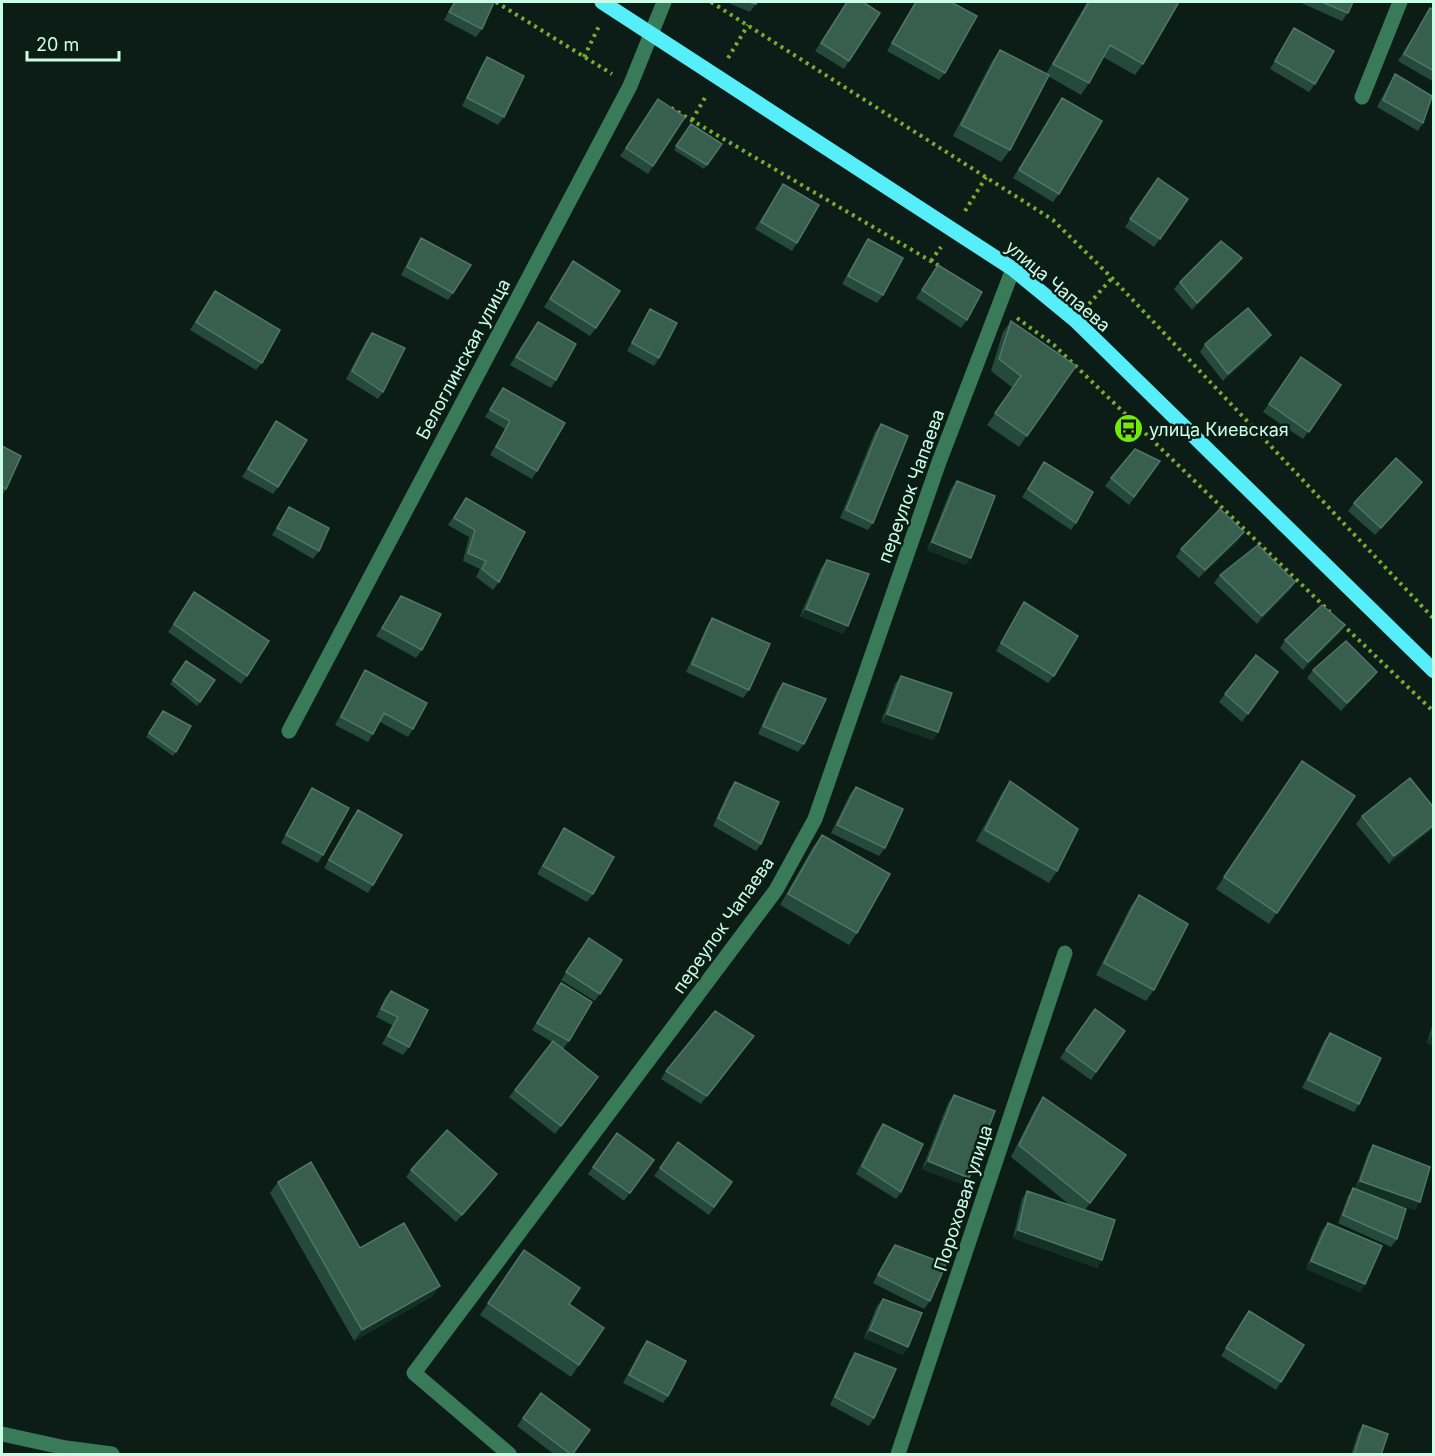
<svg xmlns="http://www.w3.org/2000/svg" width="1435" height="1456" font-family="Inter,sans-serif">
	<rect width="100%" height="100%" fill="#0c1d17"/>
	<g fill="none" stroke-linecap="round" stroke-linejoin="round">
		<path stroke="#7daa31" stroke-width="4" stroke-dasharray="3 4.5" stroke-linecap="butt" d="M 496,2 L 612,74
			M 711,2 L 1053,220 L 1112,278 L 1434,619
			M 584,57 L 599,26
			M 728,58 L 748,25
			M 671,108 L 941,267
			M 692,120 L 706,96
			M 965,211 L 986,177
			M 931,261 L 941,247
			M 1089,304 L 1112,278
			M 1017,318 L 1054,345 L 1330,612
			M 1342,624 L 1434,712"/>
		<path stroke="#397b58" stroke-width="15" d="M 1362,97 L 1400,2
			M 289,731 L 630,86 L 664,2
			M 2,1434 L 66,1448 L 112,1454
			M 509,1454 L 414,1373 L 776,890 L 815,819 L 939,462 L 1013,269
			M 898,1454 L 1065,953"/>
		<path stroke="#56eff9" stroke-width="15" d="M 602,2 L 1013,269 L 1075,320 L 1434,671"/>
	</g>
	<path fill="#254a3d" d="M 454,2 L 494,2 L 482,29 L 476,37 L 444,20 Z
		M 726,2 L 757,2 L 750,12 Z
		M 847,2 L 849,61 L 844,69 L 815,51 Z
		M 915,2 L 951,2 L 945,73 L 939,80 L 887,51 Z
		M 1087,2 L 1179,2 L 1143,64 L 1135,75 L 1103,57 L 1089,83 L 1081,95 L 1048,76 L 1010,150 L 1001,162 L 953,136 L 992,61 L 1000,50 L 1046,74 Z
		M 1299,2 L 1353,2 L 1348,13 L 1342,21 Z
		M 1430,8 L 1434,10 L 1434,82 L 1398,61 Z
		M 1294,28 L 1315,84 L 1309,92 L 1270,69 Z
		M 487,57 L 504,117 L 498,125 L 462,106 L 482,65 Z
		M 1395,74 L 1423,123 L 1418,131 L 1377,107 L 1390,82 Z
		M 1062,98 L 1059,194 L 1053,202 L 1013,178 Z
		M 658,99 L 685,117 L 648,174 L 620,156 Z
		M 691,124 L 722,144 L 704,169 L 674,150 Z
		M 1158,178 L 1188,199 L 1154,247 L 1125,227 Z
		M 783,184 L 797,243 L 792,251 L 755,229 Z
		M 421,238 L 453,293 L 448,300 L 401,275 L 416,246 Z
		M 868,239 L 883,295 L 877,303 L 842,284 L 863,246 Z
		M 938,265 L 967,320 L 961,328 L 916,298 Z
		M 1236,266 L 1192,310 L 1174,289 L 1180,282 Z
		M 568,269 L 596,328 L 590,336 L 544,307 Z
		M 215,291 L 262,363 L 256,370 L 190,330 Z
		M 650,309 L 659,358 L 654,366 L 627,351 L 645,317 Z
		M 1011,321 L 1076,366 L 1019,447 L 987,425 L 1013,388 L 991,371 L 1003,332 Z
		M 538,322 L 556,380 L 551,388 L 510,365 Z
		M 372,333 L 383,392 L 378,399 L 346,379 L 366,341 Z
		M 1266,343 L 1223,381 L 1200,352 L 1205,344 Z
		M 1301,357 L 1341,385 L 1303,439 L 1263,412 Z
		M 503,388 L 537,471 L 532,479 L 490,455 L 505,429 L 485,417 Z
		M 276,421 L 278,487 L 273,494 L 242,477 Z
		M 881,424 L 873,523 L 868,530 L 840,518 L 875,432 Z
		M 2,446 L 6,489 L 2,496 Z
		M 1160,461 L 1129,505 L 1105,486 L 1111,478 Z
		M 1044,462 L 1076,523 L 1071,530 L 1022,497 Z
		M 957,481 L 966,565 L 927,550 L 951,489 Z
		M 1417,490 L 1375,535 L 1348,511 L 1354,503 Z
		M 466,498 L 499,582 L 493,590 L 476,577 L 480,569 L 463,561 L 469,537 L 448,525 Z
		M 289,507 L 319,551 L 313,559 L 272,535 Z
		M 1239,540 L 1199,578 L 1176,557 L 1181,549 Z
		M 827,560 L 843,634 L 800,616 L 821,568 Z
		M 1220,575 L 1295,582 L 1290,590 L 1257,624 L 1214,583 Z
		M 194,592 L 247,676 L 241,684 L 168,632 Z
		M 401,596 L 422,650 L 416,658 L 376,636 Z
		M 1024,602 L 1054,676 L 1048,683 L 996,651 Z
		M 712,618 L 749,690 L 743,698 L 686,672 L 707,626 Z
		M 1345,625 L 1339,633 L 1303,670 L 1280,648 L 1285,640 Z
		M 186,661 L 215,680 L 197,706 L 170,684 Z
		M 365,670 L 413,729 L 408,737 L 380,722 L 368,742 L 335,725 L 360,678 Z
		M 1313,670 L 1372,679 L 1341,711 L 1307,678 Z
		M 1278,672 L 1242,722 L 1219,702 L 1225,694 Z
		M 901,676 L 938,732 L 933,740 L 881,722 L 895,684 Z
		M 783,683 L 804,744 L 798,752 L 758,734 L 777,691 Z
		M 163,711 L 176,752 L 173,756 L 146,737 Z
		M 1302,761 L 1355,796 L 1269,924 L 1216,889 Z
		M 1010,781 L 1057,871 L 1049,883 L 976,841 L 1002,793 Z
		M 735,782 L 761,844 L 756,851 L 713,826 L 729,790 Z
		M 856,787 L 885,848 L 879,856 L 831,833 L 850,794 Z
		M 312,788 L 323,855 L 318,863 L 281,843 L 307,796 Z
		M 1434,808 L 1389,864 L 1356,824 L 1362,816 Z
		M 358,810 L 373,885 L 368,893 L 324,868 L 352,818 Z
		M 564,828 L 593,894 L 587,902 L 537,874 Z
		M 822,835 L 857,933 L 849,945 L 780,905 L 813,847 Z
		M 1139,895 L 1154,990 L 1146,1001 L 1096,975 L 1131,906 Z
		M 589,938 L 622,960 L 595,1001 L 561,980 Z
		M 561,983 L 569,1041 L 563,1049 L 559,1046 L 593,1085 L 555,1134 L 509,1097 L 552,1042 L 532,1030 Z
		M 391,991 L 409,1047 L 403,1055 L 382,1044 L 392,1025 L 376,1017 L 385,998 Z
		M 1095,1009 L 1125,1031 L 1091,1080 L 1060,1058 Z
		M 1434,1020 L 1434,1046 L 1427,1043 Z
		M 1330,1033 L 1359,1104 L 1354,1112 L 1302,1088 L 1324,1041 Z
		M 754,1036 L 701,1104 L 661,1079 L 666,1071 Z
		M 954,1095 L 964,1185 L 922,1169 L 948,1103 Z
		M 1043,1097 L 1126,1155 L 1085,1210 L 1102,1260 L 1097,1268 L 1013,1238 L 1022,1199 L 1027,1191 L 1071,1206 L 1011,1157 L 1035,1109 Z
		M 883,1124 L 901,1192 L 896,1199 L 856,1174 L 877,1132 Z
		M 617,1133 L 654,1160 L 624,1201 L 588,1174 Z
		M 678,1142 L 732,1182 L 709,1215 L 654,1176 Z
		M 1373,1145 L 1415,1210 L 1362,1192 L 1397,1239 L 1391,1247 L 1338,1223 L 1348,1196 L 1353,1188 L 1355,1189 L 1368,1153 Z
		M 411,1170 L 497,1174 L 492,1182 L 456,1222 L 406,1177 Z
		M 278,1182 L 360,1248 L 440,1286 L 431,1297 L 354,1341 L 270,1193 Z
		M 1328,1223 L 1365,1284 L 1360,1292 L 1306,1269 L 1322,1230 Z
		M 895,1245 L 930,1301 L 924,1309 L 873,1283 L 889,1253 Z
		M 524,1250 L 569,1304 L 604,1328 L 571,1377 L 480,1315 Z
		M 883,1299 L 903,1355 L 864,1338 L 877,1306 Z
		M 1249,1311 L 1281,1382 L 1276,1390 L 1221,1356 Z
		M 647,1341 L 668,1396 L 663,1403 L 623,1383 L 641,1349 Z
		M 855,1353 L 874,1418 L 869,1426 L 830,1405 L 850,1360 Z
		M 541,1393 L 572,1455 L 555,1455 L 517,1426 Z
		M 1363,1425 L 1381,1455 L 1351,1455 L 1358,1433 Z"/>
	<path fill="#143026" d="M 1242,258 L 1236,266 L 1192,310 L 1197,303 Z
		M 1271,335 L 1266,343 L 1223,381 L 1228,374 Z
		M 1422,482 L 1417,490 L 1375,535 L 1381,528 Z
		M 1244,532 L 1239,540 L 1199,578 L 1205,570 Z
		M 932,542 L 971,558 L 966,565 L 927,550 Z
		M 1295,582 L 1290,590 L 1257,624 L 1262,616 Z
		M 806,609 L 848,626 L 843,634 L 800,616 Z
		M 1345,625 L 1339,633 L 1303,670 L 1308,662 Z
		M 1377,672 L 1372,679 L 1341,711 L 1347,703 Z
		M 887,714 L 938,732 L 933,740 L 881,722 Z
		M 1434,825 L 1434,828 L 1389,864 L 1394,856 Z
		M 1432,1035 L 1434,1036 L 1434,1046 L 1427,1043 Z
		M 1126,1155 L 1118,1167 L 1082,1214 L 1090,1203 Z
		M 928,1161 L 969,1178 L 964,1185 L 922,1169 Z
		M 497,1174 L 492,1182 L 456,1222 L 462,1215 Z
		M 1360,1181 L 1420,1202 L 1415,1210 L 1355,1189 Z
		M 1018,1230 L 1102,1260 L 1097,1268 L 1013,1238 Z
		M 1311,1261 L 1365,1284 L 1360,1292 L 1306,1269 Z
		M 440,1286 L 431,1297 L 354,1341 L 362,1330 Z
		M 870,1330 L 908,1347 L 903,1355 L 864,1338 Z"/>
	<path fill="#375e4f" stroke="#4e7767" stroke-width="1.5" d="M 455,2 L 494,2 L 482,29 L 449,12 Z
		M 749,2 L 757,2 L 756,4 Z
		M 847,2 L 863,2 L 880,13 L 849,61 L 821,43 Z
		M 916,2 L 951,2 L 977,16 L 945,73 L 892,43 Z
		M 1089,2 L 1179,2 L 1143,64 L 1110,45 L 1089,83 L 1053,64 Z
		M 1322,2 L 1353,2 L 1348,13 Z
		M 1430,8 L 1434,10 L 1434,71 L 1404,54 Z
		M 1294,28 L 1334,51 L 1315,84 L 1275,61 Z
		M 1000,50 L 1049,75 L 1010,150 L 961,125 Z
		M 487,57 L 524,76 L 504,117 L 467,98 Z
		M 1395,74 L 1432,96 L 1423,123 L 1383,100 Z
		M 1062,98 L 1102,121 L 1059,194 L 1019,170 Z
		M 658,99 L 685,117 L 653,166 L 626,148 Z
		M 691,124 L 722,144 L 707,165 L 676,146 Z
		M 1158,178 L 1188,199 L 1160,239 L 1130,219 Z
		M 783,184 L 819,205 L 797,243 L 761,222 Z
		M 421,238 L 471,265 L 453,293 L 407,267 Z
		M 868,239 L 903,258 L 883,295 L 848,276 Z
		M 1221,241 L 1242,258 L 1197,303 L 1180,282 Z
		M 573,261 L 620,291 L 596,328 L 550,299 Z
		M 938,265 L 982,292 L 967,320 L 922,290 Z
		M 215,291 L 280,330 L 262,363 L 196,322 Z
		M 1248,308 L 1271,335 L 1228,374 L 1205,344 Z
		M 650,309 L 677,323 L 659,358 L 632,343 Z
		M 1011,321 L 1076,366 L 1027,436 L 995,413 L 1021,376 L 999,359 Z
		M 538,322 L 576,344 L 556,380 L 516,357 Z
		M 372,333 L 405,348 L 383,392 L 352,371 Z
		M 1301,357 L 1341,385 L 1309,432 L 1269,404 Z
		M 503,388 L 565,423 L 537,471 L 496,447 L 510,421 L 490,410 Z
		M 276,421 L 307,440 L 278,487 L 248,469 Z
		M 881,424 L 908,436 L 873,523 L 846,510 Z
		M 2,446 L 21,456 L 6,489 L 2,487 Z
		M 1135,449 L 1160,461 L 1134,497 L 1111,478 Z
		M 1396,458 L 1422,482 L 1381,528 L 1354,503 Z
		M 1044,462 L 1093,492 L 1076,523 L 1028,489 Z
		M 957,481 L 995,496 L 971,558 L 932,542 Z
		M 466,498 L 525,532 L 499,582 L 482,569 L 486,561 L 468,553 L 475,530 L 454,518 Z
		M 289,507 L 329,528 L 319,551 L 277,528 Z
		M 1220,509 L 1244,532 L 1205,570 L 1181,549 Z
		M 1258,545 L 1295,582 L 1262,616 L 1220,575 Z
		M 827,560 L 869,574 L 848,626 L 806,609 Z
		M 194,592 L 269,641 L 247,676 L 174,624 Z
		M 401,596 L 441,614 L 422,650 L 382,628 Z
		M 1024,602 L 1078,636 L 1054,676 L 1001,643 Z
		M 1322,605 L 1345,625 L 1308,662 L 1285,640 Z
		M 712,618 L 770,644 L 749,690 L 692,664 Z
		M 1346,641 L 1377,672 L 1347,703 L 1313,670 Z
		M 1256,655 L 1278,672 L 1248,714 L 1225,694 Z
		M 186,661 L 215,680 L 200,702 L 173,680 Z
		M 365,670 L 427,703 L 413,729 L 384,713 L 373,734 L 341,717 Z
		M 901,676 L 952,693 L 938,732 L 887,714 Z
		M 783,683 L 826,699 L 804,744 L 763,726 Z
		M 163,711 L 191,726 L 176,752 L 149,733 Z
		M 1302,761 L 1355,796 L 1277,913 L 1224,877 Z
		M 1410,778 L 1434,808 L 1434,825 L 1394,856 L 1362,816 Z
		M 1010,781 L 1078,829 L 1057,871 L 985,830 Z
		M 735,782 L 779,802 L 761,844 L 718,818 Z
		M 856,787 L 903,809 L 885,848 L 837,825 Z
		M 312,788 L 349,808 L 323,855 L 286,835 Z
		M 358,810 L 402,835 L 373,885 L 329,860 Z
		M 564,828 L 614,857 L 593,894 L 543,866 Z
		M 822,835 L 890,874 L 857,933 L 788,894 Z
		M 1139,895 L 1188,924 L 1154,990 L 1104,963 Z
		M 589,938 L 622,960 L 600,994 L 566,972 Z
		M 561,983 L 592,1002 L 569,1041 L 537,1023 Z
		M 391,991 L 428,1010 L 409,1047 L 388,1036 L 398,1017 L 381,1009 Z
		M 1095,1009 L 1125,1031 L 1096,1072 L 1066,1050 Z
		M 715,1011 L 754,1036 L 707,1096 L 666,1071 Z
		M 1330,1033 L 1381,1058 L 1359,1104 L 1308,1080 Z
		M 553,1041 L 598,1077 L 561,1126 L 515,1090 Z
		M 954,1095 L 995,1111 L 969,1178 L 928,1161 Z
		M 1043,1097 L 1126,1155 L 1090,1203 L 1019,1145 Z
		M 883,1124 L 923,1144 L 901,1192 L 862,1166 Z
		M 447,1130 L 497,1174 L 462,1215 L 411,1170 Z
		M 617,1133 L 654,1160 L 630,1193 L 593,1167 Z
		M 678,1142 L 732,1182 L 714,1207 L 660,1168 Z
		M 1373,1145 L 1430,1167 L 1420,1202 L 1360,1181 Z
		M 311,1162 L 360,1248 L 404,1223 L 440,1286 L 362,1330 L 278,1182 Z
		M 1353,1188 L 1406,1209 L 1397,1239 L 1343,1215 Z
		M 1027,1191 L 1115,1220 L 1102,1260 L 1018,1230 Z
		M 1328,1223 L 1382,1246 L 1365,1284 L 1311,1261 Z
		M 895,1245 L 946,1264 L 930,1301 L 878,1275 Z
		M 524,1250 L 580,1288 L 569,1304 L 604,1328 L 579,1365 L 488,1303 Z
		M 883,1299 L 922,1313 L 908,1347 L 870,1330 Z
		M 1249,1311 L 1304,1345 L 1281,1382 L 1226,1348 Z
		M 647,1341 L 686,1361 L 668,1396 L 629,1375 Z
		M 855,1353 L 896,1369 L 874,1418 L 835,1397 Z
		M 541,1393 L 590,1430 L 572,1455 L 523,1418 Z
		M 1363,1425 L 1388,1434 L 1381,1455 L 1354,1455 Z"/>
	<defs>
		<symbol id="bus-disc" viewBox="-11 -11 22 22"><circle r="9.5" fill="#71eb09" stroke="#0c1d17"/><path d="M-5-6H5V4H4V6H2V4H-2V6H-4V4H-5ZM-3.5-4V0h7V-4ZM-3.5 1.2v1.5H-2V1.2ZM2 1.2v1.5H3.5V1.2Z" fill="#111"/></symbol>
	</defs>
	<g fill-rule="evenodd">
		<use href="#bus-disc" x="1112" y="412" width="33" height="33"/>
	</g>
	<g text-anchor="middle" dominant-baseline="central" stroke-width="5" stroke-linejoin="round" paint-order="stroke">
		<g font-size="18" fill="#cafde6" stroke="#0c1d17">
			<text transform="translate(1058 286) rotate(40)">улица Чапаева</text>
			<text transform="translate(463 359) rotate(-62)">Белоглинская улица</text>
			<text transform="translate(911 486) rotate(-70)">переулок Чапаева</text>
			<text transform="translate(723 925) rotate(-55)">переулок Чапаева</text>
			<text transform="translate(963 1198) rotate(-72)">Пороховая улица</text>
		</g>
		<g font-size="18" fill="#cafde6" stroke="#0c1d17" text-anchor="start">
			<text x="1149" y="429">улица Киевская</text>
		</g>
	</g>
	<rect width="1435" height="1456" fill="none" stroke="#cafde6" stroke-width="6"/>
	<path d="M27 51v9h92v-9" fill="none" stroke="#cafde6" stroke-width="3"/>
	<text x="36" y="51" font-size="18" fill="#cafde6" stroke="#0c1d17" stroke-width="4.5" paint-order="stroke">20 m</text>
</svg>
